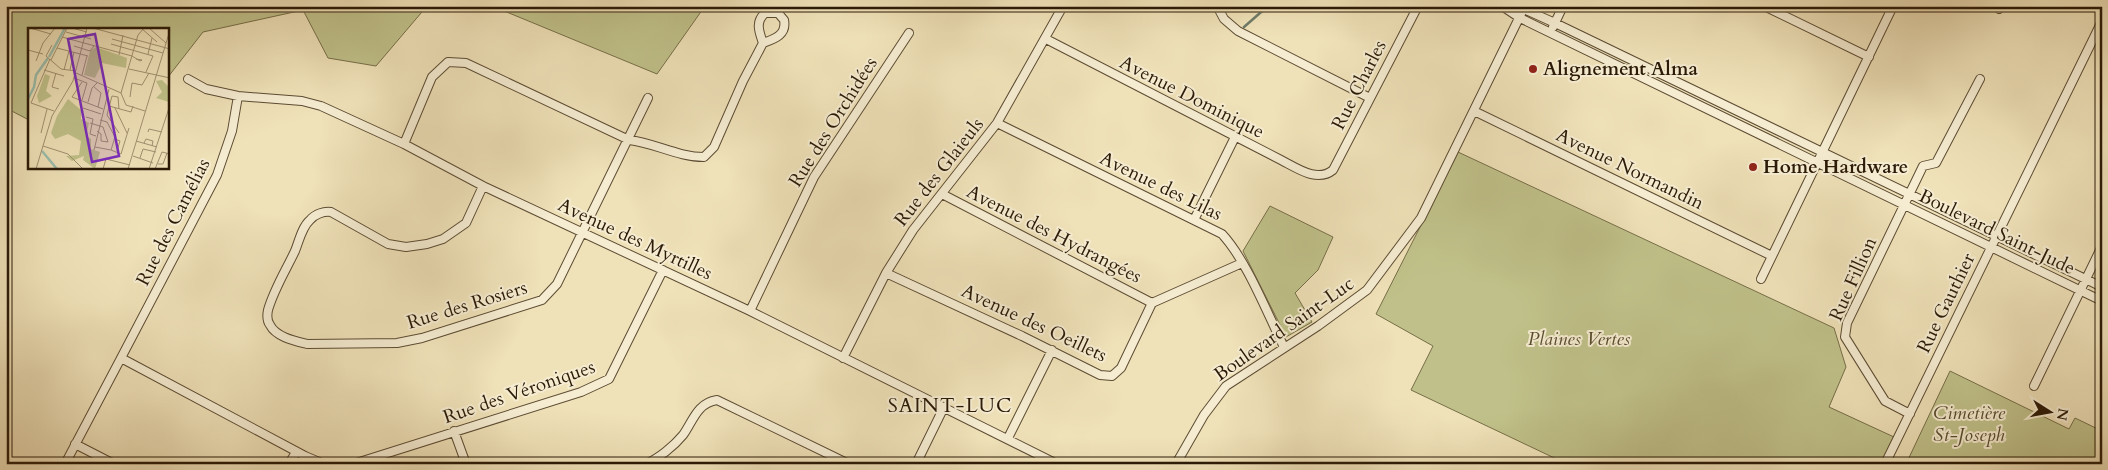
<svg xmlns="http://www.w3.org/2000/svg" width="2108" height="470" font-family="Cardo,serif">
	<rect width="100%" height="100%" fill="#efe1b8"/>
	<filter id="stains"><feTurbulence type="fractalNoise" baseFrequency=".004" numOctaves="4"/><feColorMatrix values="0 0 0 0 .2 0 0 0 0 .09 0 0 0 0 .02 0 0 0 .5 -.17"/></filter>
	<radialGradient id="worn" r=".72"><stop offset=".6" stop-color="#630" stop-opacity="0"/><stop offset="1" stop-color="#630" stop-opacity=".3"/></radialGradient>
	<path fill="#c0c18a" stroke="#766e48" d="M 6,6 L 427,6 L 376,66 L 328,58 L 303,10 L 203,32 L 168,77 L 168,29 L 29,29 L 29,120 L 6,108 Z
		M 492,6 L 705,6 L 657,74 Z
		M 1458,152 L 1834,328 L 1846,367 L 1829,407 L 1894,437 L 1881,464 L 1567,464 L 1411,390 L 1433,346 L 1376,314 Z
		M 1270,206 L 1333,237 L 1318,270 L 1295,293 L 1312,322 L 1286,337 L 1243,251 Z
		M 1950,371 L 2069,429 L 2075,418 L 2102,431 L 2102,464 L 1906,464 Z"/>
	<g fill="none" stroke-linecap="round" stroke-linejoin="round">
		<path stroke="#6e7c6a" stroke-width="2.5" d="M 1244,27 L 1268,6"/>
		<defs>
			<path id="minor" d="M 1217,6 L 1224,19 L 1238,31 L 1370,98
				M 1502,6 L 1520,18 L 2102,301
				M 1517,6 L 1555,23 L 2102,287
				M 1764,6 L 1869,57
				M 1999,9 L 2000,6
				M 1553,27 L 1563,6
				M 1046,39 L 1281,160 C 1297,168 1317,183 1333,170 L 1418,6
				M 188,79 L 206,89 L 238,96 L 302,101 L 321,106 L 404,144 L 483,186 L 750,311 L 1057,464
				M 1474,111 L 1772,256
				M 997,123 L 1222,234 C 1247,261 1267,313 1284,347
				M 404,144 L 432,77 L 448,62 L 466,63 L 629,140 C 655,143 678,157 704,157 L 714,147 L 743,81 L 763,43 C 759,31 755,22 765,13 L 778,13 L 784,20 C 787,35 774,39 763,43
				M 483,186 L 466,223 L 443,239 L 427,244 L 406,247 L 388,244 L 331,212 C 324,211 315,214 310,220 C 302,227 299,241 295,251 C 286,270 274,289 268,310 C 267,315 267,321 270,325 C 276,337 295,341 307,344 L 397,343 L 422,338 L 542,300 L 557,284 L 648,98
				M 942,194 L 1152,303
				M 1194,220 L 1235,137
				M 886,273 L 1022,336 L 1100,375 L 1112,376 L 1121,368 L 1152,303 L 1242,263
				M 1761,279 L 1893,6
				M 750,311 L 814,177 L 909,33
				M 121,358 L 217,175 L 232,131 L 238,96
				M 843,358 L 886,273 L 913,230 L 997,123 L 1063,6
				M 2034,386 L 2102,246
				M 1910,414 L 1885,401 L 1845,337 L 1847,323 L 1923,166 L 1936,163 L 1980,79
				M 454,431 L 466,464
				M 1008,438 L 1052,350
				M 75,444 L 114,464
				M 65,464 L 121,358 L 305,456 L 324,464
				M 289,464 L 296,452
				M 353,464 L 581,392 L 609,379 L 663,270
				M 646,464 C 659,458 674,446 683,435 C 693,421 697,403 717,400 L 849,464
				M 916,464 L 944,407
				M 1176,464 L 1204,415 L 1226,386 L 1318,326 L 1367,290 L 1421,218 L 1521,14
				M 1885,464 L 2102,21"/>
		</defs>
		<use href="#minor" stroke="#5c4c33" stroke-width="10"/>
		<use href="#minor" stroke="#f5ecd1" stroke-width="8"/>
	</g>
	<g fill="#8f2418" stroke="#f5ecd1" stroke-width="2">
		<circle cx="1533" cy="69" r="5"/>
		<circle cx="1753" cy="167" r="5"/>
	</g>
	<g text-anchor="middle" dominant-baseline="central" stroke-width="4" stroke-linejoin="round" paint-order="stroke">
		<g font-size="19" font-weight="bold" fill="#2b1a07" stroke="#f5ecd1" text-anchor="start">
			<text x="1543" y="69">Alignement Alma</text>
			<text x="1763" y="167">Home Hardware</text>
		</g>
		<g font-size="19" fill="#2b1a07" stroke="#f5ecd1">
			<text transform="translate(1359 85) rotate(-63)">Rue Charles</text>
			<text transform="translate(1192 97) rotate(27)">Avenue Dominique</text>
			<text transform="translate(833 122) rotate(-58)">Rue des Orchidées</text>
			<text transform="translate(1630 169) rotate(26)">Avenue Normandin</text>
			<text transform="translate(939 172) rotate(-52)">Rue des Glaieuls</text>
			<text transform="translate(1161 186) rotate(26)">Avenue des Lilas</text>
			<text transform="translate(173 222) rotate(-63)">Rue des Camélias</text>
			<text transform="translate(1997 232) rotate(26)">Boulevard Saint-Jude</text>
			<text transform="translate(1054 234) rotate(27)">Avenue des Hydrangées</text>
			<text transform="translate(635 239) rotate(25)">Avenue des Myrtilles</text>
			<text transform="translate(1853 279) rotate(-66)">Rue Fillion</text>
			<text transform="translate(1946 303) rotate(-64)">Rue Gauthier</text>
			<text transform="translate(467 305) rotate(-17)">Rue des Rosiers</text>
			<text transform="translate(1034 323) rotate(25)">Avenue des Oeillets</text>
			<text transform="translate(1284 329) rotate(-35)">Boulevard Saint-Luc</text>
			<text transform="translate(519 392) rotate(-19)">Rue des Véroniques</text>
		</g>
		<g font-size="19" font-style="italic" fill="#584c2e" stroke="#f5ecd1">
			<text x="1579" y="339">Plaines Vertes</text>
			<text x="1969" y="413">Cimetière<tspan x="1969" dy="22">St-Joseph</tspan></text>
		</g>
		<g font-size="20" letter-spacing="1" fill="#2b1a07" stroke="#f5ecd1">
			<text x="950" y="405">SAINT-LUC</text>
		</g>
	</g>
	<g transform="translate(28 28)">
		<rect width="141" height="141" fill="#efe1b8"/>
		<path d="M 68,19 L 99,30 L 98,40 L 74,35 L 67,50 L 56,47 L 62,23 ZM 17,46 L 22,48 L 18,63 L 24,68 L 11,75 L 9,68 ZM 134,52 L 141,59 L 141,74 L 128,70 L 134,64 L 128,53 ZM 40,71 L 53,82 L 53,91 L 61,95 L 58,108 L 63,111 L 63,121 L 72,124 L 67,141 L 55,132 L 56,128 L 44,133 L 38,128 L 51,127 L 53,113 L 40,106 L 27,111 L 23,105 L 29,88 Z" fill="#c0c18a"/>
		<path fill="none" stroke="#9abeac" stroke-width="2.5" d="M 21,29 L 37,0M 0,71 L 6,59 L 8,47 L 20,30M 14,123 L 29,141"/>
		<path fill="none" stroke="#a19171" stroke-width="1" d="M 2,0 L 23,6M 44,0 L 59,4M 65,0 L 142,21M 113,0 L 129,14M 121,0 L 138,15M 38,4 L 63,11M 34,9 L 104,28 L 112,33 L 114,32 L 108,31M 84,11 L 135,25M 15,15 L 27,0M 83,16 L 125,28 L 118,44M 24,17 L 18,28 L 33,41 L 48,43M 46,18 L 62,23 L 66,18M 29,20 L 60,28M 0,22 L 15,26M 120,26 L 124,10M 91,27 L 95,7M 22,31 L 3,75 L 26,83M 23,32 L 39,0M 8,33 L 15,15M 101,41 L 142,50M 16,42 L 36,48M 36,42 L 41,23M 42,42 L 46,24M 28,45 L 24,59 L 31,61M 48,45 L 93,65 L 98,77 L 117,83M 54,47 L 59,28M 46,50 L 59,55 L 54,72M 65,58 L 73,65 L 70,79M 93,65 L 110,7 L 116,0M 44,69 L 75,81M 44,69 L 54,54M 102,69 L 104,55 L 114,57 L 121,45M 60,74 L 64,60 L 69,55M 81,78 L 103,84 L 105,78M 55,80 L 73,86M 87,80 L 99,105M 91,81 L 90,69 L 84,68 L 79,87 L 91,105M 58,89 L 65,91 L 62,106 L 68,108M 72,92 L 79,94 L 87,109 L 83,122 L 93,126 L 101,100M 62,95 L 75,99 L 80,114 L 73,113 L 73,106 L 69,103M 120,104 L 121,101 L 134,104M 13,105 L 19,81M 87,111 L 92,113 L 89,123M 108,113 L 129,119M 116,115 L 118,111 L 125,113 L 124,118M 15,118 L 40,126 L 55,141M 67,119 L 83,122M 66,122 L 81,61M 105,128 L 125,135M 112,130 L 115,121 L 128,124M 130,136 L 135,136 L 139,125M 8,141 L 24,88 L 45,53 L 59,0M 75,141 L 78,131 L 102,137M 100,141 L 142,2M 121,141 L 142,77M 127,141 L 134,124 L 142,126"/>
		<path fill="#7b2cbf" fill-opacity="0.15" stroke="#7b2cbf" stroke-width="2.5" d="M 67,6 L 91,128 L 64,134 L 40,11 Z"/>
		<rect width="141" height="141" fill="none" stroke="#2b1a07" stroke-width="2.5"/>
	</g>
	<rect width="2108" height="470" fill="none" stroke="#efe1b8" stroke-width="25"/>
	<rect x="8" y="8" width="2093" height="455" fill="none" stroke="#2b1a07" stroke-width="2.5"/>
	<rect x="12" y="12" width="2083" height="445" fill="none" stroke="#2b1a07"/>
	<g transform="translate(2050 412) rotate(101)" stroke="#f5ecd1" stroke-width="4" paint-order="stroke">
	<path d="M0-4L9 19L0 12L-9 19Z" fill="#2b1a07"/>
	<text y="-8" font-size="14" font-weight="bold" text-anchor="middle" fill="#2b1a07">N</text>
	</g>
	<rect width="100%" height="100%" filter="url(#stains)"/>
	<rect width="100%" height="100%" fill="url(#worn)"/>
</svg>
